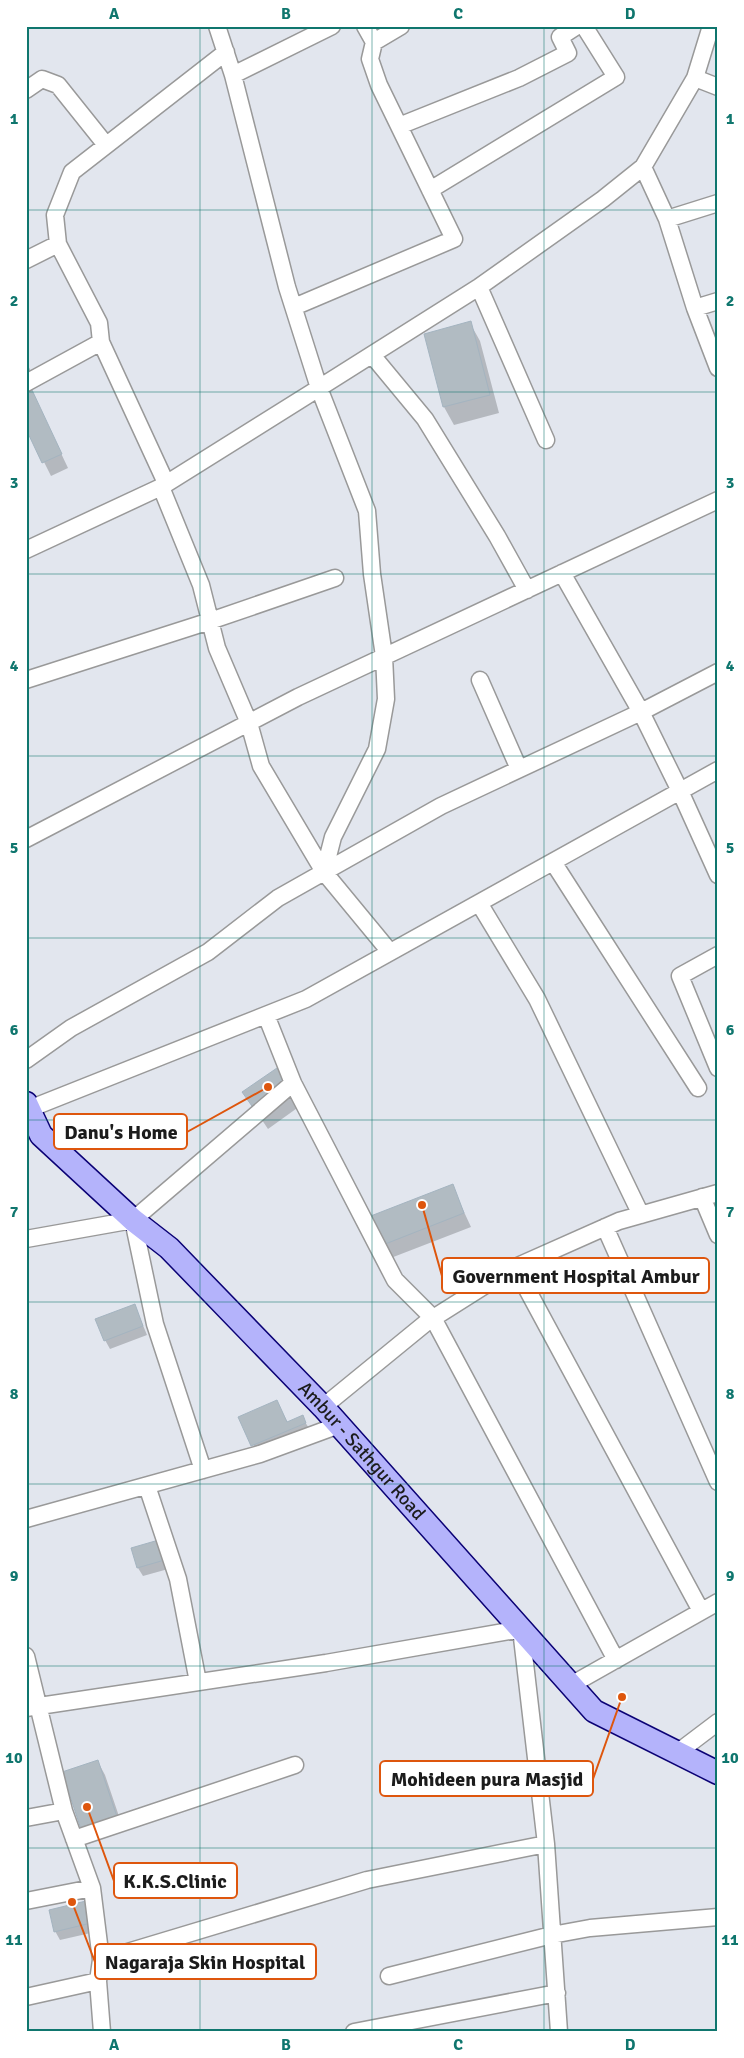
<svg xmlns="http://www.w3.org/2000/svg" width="744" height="2058" font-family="Signika,sans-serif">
	<rect width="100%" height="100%" fill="#e2e6ee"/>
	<path fill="#0003" d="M 470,323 L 480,341 L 499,413 L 454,425 L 444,407 L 425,335 Z
		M 26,362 L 37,382 L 26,388 Z
		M 32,392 L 68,468 L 51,476 L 26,426 Z
		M 244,1093 L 292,1093 L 300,1106 L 268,1129 Z
		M 452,1186 L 471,1227 L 383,1261 L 376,1248 Z
		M 135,1306 L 147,1335 L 110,1349 L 105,1340 Z
		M 277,1402 L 288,1423 L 302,1417 L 310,1430 L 260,1459 L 240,1417 Z
		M 169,1538 L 179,1566 L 143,1576 L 138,1568 Z
		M 98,1762 L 105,1775 L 124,1831 L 82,1829 Z
		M 86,1903 L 95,1932 L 60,1940 L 55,1931 Z"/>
	<path fill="#b1bbc2" stroke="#a4b4c0" d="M 471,321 L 490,395 L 443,407 L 424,334 Z
		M 32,390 L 62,454 L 42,463 L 26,429 L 26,393 Z
		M 277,1068 L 293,1092 L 259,1116 L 242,1092 Z
		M 453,1184 L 464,1213 L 375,1248 L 363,1219 Z
		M 135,1304 L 143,1326 L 104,1341 L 95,1319 Z
		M 277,1400 L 287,1422 L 303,1415 L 306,1423 L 251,1446 L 238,1417 Z
		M 169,1537 L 175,1557 L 137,1568 L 131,1548 Z
		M 98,1760 L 117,1817 L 81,1829 L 62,1772 Z
		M 86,1901 L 91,1923 L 54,1932 L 49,1910 Z"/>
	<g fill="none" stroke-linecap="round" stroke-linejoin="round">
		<defs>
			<path id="minor" d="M 365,26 L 374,42
				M 233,75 L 332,26
				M 695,78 L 718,87
				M 26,90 L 42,79 L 58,85 L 106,145
				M 399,126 L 519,78 L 568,53 L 560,37 L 577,26
				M 643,167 L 667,219 L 695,308 L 718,368
				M 430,190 L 616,77 L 584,26
				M 667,219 L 718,203
				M 58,244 L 99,323 L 101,342 L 166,483
				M 26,260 L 58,244 L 55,215 L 72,172 L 226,52
				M 479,287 L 546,440
				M 294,307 L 454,239 L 379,85 L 370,59 L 374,42 L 401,26
				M 695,308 L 718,301
				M 372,355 L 425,419 L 497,536 L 527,590
				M 26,383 L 101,342
				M 161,487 L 201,585 L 217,648 L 249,723 L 261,766 L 324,872 L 390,952
				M 26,550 L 161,487 L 319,388 L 287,287 L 233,75 L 217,26
				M 562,573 L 641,712 L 680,791 L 718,875
				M 26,680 L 210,621 L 335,578
				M 480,680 L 519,769
				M 26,839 L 298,697 L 718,500
				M 553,862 L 698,1088
				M 324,872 L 441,806 L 641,712 L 718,672
				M 479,903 L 537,999 L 641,1215
				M 718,955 L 680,976 L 718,1068
				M 266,1015 L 293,1083 L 395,1280 L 433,1318 L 616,1660
				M 26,1060 L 71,1028 L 208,952 L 278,898 L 324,872 L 333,837 L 377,749 L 386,699 L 384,656 L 372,574 L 367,511 L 319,388 L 479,287 L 603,199 L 643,167 L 695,78 L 711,26
				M 29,1109 L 306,999 L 718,770
				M 702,1197 L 718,1235
				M 133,1220 L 155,1324 L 203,1470
				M 605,1227 L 718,1482
				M 26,1239 L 133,1220 L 293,1083
				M 515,1267 L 701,1611
				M 323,1407 L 427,1322 L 511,1269 L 619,1221 L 718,1193
				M 147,1486 L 178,1579 L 198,1682
				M 26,1519 L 260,1454 L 339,1425
				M 26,1656 L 64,1811 L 92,1888 L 101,1960 L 98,1981 L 102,2032
				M 571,1685 L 718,1602
				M 26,1708 L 326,1663 L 521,1629 L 546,1844 L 367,1880 L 101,1960
				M 677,1753 L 718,1722
				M 26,1818 L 64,1811
				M 74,1839 L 295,1765
				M 546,1844 L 559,2032
				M 26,1901 L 92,1888
				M 389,1976 L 552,1935 L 590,1928 L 718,1917
				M 26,1997 L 98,1981
				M 354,2032 L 557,1993"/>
			<g id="secondary">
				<path id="s1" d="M 26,1103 L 41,1135 L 133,1220 L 169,1248 L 323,1407 L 594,1711 L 718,1773"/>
			</g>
		</defs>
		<use href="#minor" stroke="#999" stroke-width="19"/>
		<use href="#secondary" stroke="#0b0275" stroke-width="25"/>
		<use href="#minor" stroke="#fff" stroke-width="16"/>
		<use href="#secondary" stroke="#b4b3fb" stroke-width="22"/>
	</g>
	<path fill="none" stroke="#0f766e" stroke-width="1" stroke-opacity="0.55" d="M 200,26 L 200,2032M 372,26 L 372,2032M 544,26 L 544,2032M 26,210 L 718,210M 26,392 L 718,392M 26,574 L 718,574M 26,756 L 718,756M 26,938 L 718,938M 26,1120 L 718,1120M 26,1302 L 718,1302M 26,1484 L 718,1484M 26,1666 L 718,1666M 26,1848 L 718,1848"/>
	<g text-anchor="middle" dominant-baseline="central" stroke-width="4" stroke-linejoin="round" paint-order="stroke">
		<g font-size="19" fill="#1c1c1c" stroke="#fff">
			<text stroke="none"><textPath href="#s1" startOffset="486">Ambur - Sathgur Road</textPath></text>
		</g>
	</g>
	<path fill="none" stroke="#de560d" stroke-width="2" d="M268 1087L187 1132M422 1205L442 1276M622 1697L593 1779M87 1807L114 1881M72 1902L95 1962"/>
	<g fill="#de560d" stroke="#fff" stroke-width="2">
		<circle cx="268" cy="1087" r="5"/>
		<circle cx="422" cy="1205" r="5"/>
		<circle cx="622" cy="1697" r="5"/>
		<circle cx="87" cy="1807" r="5"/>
		<circle cx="72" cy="1902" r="5"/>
	</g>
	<g fill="#fff" stroke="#de560d" stroke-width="2">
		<rect x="54" y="1114" width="133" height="35" rx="5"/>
		<rect x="442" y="1258" width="267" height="35" rx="5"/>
		<rect x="380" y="1761" width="213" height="35" rx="5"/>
		<rect x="114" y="1863" width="123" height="35" rx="5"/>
		<rect x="95" y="1944" width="221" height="35" rx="5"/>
	</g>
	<g font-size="20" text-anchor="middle" font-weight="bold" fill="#1c1c1c">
		<text x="121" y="1139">Danu's Home</text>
		<text x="576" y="1283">Government Hospital Ambur</text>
		<text x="487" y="1786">Mohideen pura Masjid</text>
		<text x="175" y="1888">K.K.S.Clinic</text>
		<text x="205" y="1969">Nagaraja Skin Hospital</text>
	</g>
	<rect width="744" height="2058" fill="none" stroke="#ffffff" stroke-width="55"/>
	<rect x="28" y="28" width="688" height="2002" fill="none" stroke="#0f766e" stroke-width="2"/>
	<g font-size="16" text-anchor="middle" font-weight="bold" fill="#0f766e">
		<text x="114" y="19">A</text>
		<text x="286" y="19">B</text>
		<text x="458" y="19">C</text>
		<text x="630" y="19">D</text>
		<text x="14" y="124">1</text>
		<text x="730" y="124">1</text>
		<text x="14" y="306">2</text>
		<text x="730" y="306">2</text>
		<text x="14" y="488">3</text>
		<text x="730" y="488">3</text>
		<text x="14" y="671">4</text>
		<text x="730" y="671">4</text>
		<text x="14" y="853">5</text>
		<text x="730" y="853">5</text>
		<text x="14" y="1035">6</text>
		<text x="730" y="1035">6</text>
		<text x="14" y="1217">7</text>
		<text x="730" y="1217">7</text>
		<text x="14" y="1399">8</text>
		<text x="730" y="1399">8</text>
		<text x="14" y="1581">9</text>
		<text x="730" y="1581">9</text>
		<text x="14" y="1763">10</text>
		<text x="730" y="1763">10</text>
		<text x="14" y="1945">11</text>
		<text x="730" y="1945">11</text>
		<text x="114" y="2050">A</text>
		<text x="286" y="2050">B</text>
		<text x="458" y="2050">C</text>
		<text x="630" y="2050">D</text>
	</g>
</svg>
